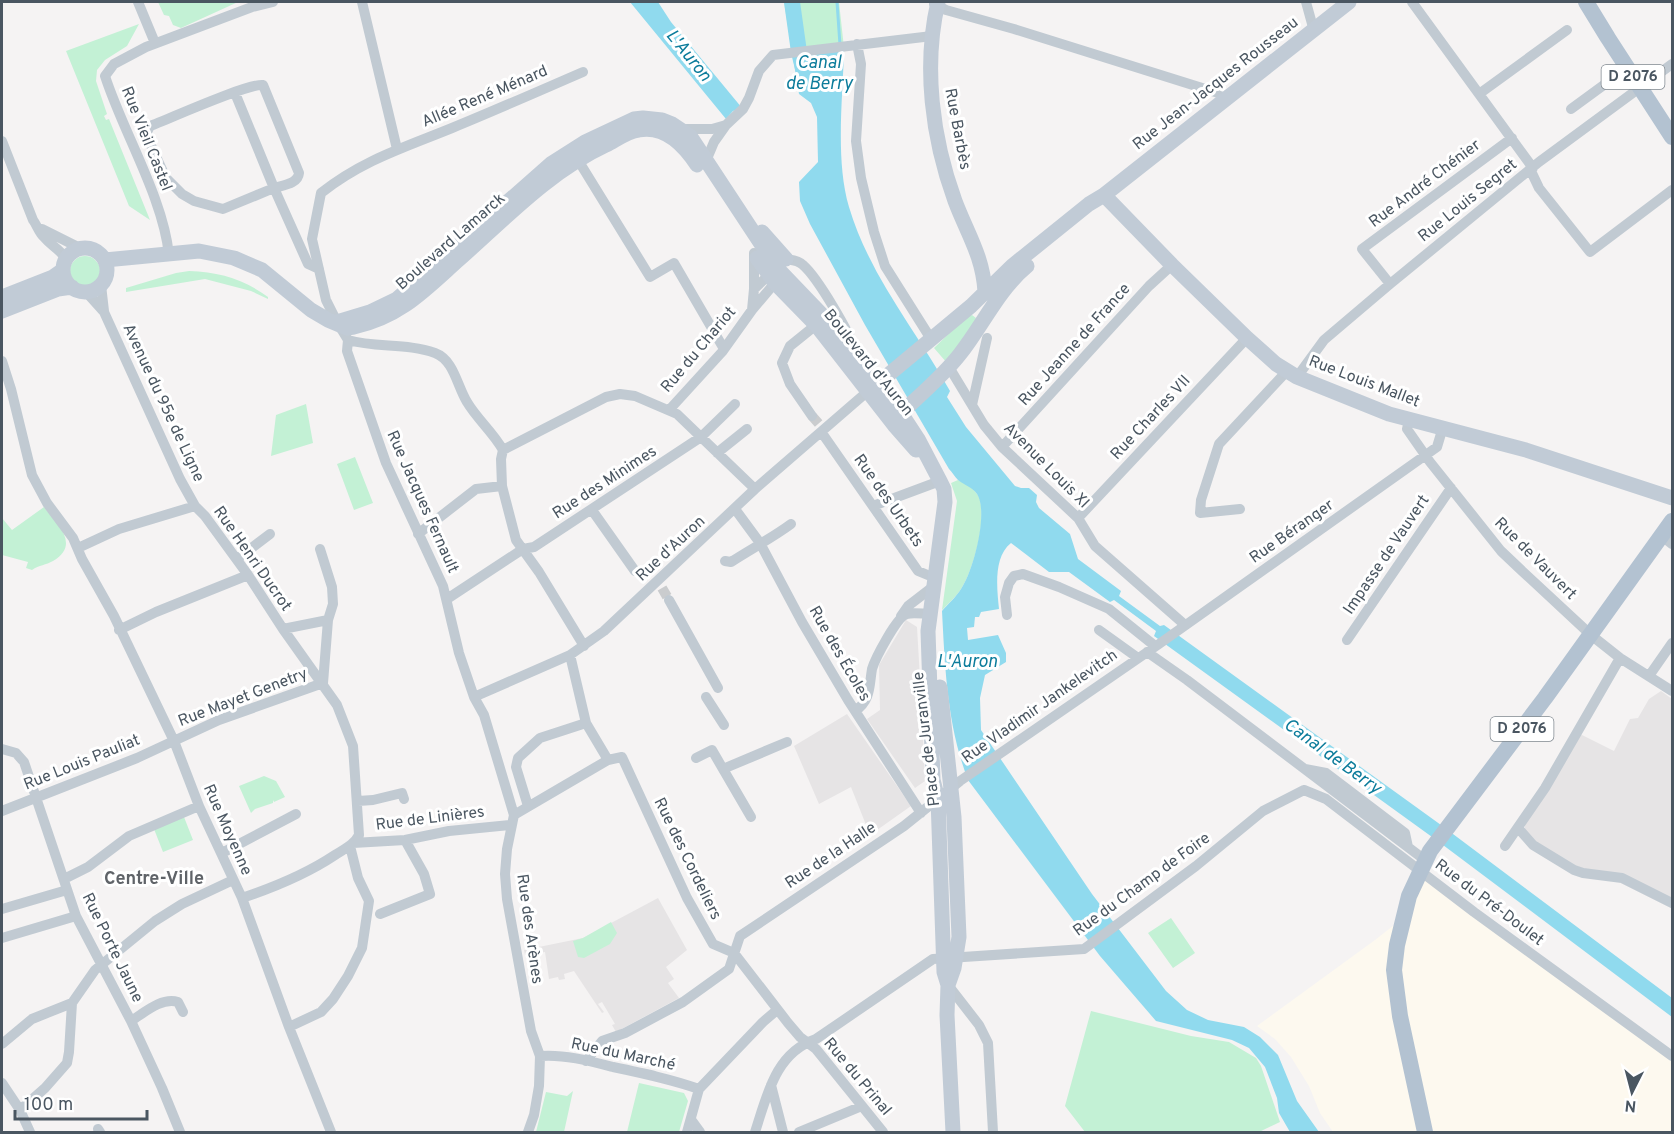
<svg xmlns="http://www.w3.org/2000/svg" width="1674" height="1134" font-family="Overpass,sans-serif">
	<rect width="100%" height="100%" fill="#f5f3f3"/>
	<path fill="#fdf9ef" d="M 1421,871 L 1672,1056 L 1672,1132 L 1333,1132 L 1320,1113 L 1309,1086 L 1291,1057 L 1275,1039 L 1257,1026 L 1375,940 L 1403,918 Z"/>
	<path fill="#e6e4e5" d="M 906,620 L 917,627 L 921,696 L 925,781 L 915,788 L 867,719 L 880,710 L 879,665 Z
		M 1661,691 L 1672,699 L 1672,900 L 1627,876 L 1580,870 L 1526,835 L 1524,823 L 1580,734 L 1614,751 L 1630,719 L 1638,718 L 1649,699 Z
		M 847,714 L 911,806 L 870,835 L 851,787 L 819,804 L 794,746 Z
		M 658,898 L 687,950 L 666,967 L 674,979 L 668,983 L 679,998 L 616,1032 L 612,1025 L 615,1024 L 602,1002 L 598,1004 L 604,1012 L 602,1013 L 574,971 L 564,974 L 565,979 L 559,980 L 558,977 L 549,979 L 545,952 L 525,955 L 524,950 L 583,938 Z"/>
	<path fill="#c3f1d5" d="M 158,2 L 238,2 L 181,28 L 173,25 L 169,16 L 164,15 Z
		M 784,2 L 839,2 L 844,48 L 792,52 Z
		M 139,24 L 127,46 L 105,60 L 97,70 L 96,81 L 107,114 L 104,116 L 106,120 L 109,119 L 150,220 L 129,206 L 66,51 Z
		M70 271a15 15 0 1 1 30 0a15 15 0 1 1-30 0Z
		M 189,271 C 220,272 243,279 268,297 L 268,299 L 251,291 L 205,279 L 126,292 L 126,288 L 176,273 Z
		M 972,315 L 976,318 L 974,323 L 947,363 L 934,348 L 966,317 Z
		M 306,404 L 313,443 L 271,456 L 276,415 Z
		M 355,457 L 373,503 L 354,510 L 337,464 Z
		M 958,480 C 965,483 972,487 977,494 C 990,511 973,572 961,589 C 956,597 948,604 942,610 L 957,501 L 951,483 Z
		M 44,507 C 57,524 81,544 53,561 C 46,565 39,565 32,570 L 26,568 L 28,562 L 2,555 L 2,518 L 12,530 Z
		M 264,776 L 276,781 L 285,797 L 274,802 L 273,800 L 273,803 L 255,809 L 251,813 L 239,786 Z
		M 184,817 L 193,840 L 163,852 L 154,829 Z
		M 1171,918 L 1195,953 L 1173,968 L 1148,933 Z
		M 611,922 L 617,933 L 610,944 L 584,958 L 578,957 L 573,941 L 583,938 Z
		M 1091,1011 L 1191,1036 L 1229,1042 L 1256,1058 L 1261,1066 L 1280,1122 L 1259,1132 L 1085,1132 L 1065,1106 Z
		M 639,1083 L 684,1093 L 688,1101 L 679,1132 L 627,1132 Z
		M 573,1091 L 564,1132 L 536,1132 L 546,1092 L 567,1096 Z"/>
	<path fill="#90daee" d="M 630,2 L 658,2 L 671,22 L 742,108 L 733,111 L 726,119 Z
		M 844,48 C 843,98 835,159 849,207 C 870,277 916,330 950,391 L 947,397 L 966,427 L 1015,486 L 1021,488 L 1029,488 L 1037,495 L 1036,502 L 1039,508 L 1070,534 L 1078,559 L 1121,591 L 1119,596 L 1160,626 L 1164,625 L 1441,825 L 1672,998 L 1672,1017 L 1439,842 L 1154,636 L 1156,631 L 1114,600 L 1110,602 L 1069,572 L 1049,572 L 1011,543 C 993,557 997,589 999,609 L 981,612 L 979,617 L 975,617 L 974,627 L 967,628 L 968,640 L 998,635 L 1006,653 L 1006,662 L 985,675 L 980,698 L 981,730 L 1092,894 L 1166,991 L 1187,1010 L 1208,1020 L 1244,1027 L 1260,1037 L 1278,1055 L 1297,1101 L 1319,1132 L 1290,1132 L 1279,1113 L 1277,1098 L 1265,1067 L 1249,1048 L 1232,1040 L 1156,1021 L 1100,956 L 968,780 C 947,725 945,668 942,611 C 948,604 956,597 961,589 C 973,572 989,512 977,494 C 972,487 964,485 958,480 C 955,477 952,472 949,469 L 865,325 L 810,224 L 800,201 L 799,182 L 818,162 L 817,117 L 811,103 L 799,94 L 792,52 Z"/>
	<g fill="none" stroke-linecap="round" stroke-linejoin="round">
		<path stroke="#90daee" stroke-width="3" d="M 837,2 L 840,45"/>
		<path stroke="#90daee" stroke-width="16" d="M 792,2 L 799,52 L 803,68"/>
		<path stroke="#caccce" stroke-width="10" stroke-dasharray="10 5" stroke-linecap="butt" d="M 812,416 L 820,425
			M 662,588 L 669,600"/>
		<path stroke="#c1cad2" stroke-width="10" d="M 138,2 L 155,43
			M 362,2 L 397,149
			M 1306,2 L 1314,31
			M 1412,2 L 1533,168
			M 934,4 L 946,10 L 1014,29 L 1231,97
			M 857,44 L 861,64 L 856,141 L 861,178 L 874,232 L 885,266 L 931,339
			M 235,93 L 274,188 L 223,209 L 194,201 L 182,194 L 166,178 L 147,137 L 147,132 L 150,126 C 169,119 248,83 263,85 L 299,173 C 298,184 283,185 274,188 L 308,264 L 319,269
			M 1479,94 L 1567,30
			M 1571,109 L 1627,68
			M 682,129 L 712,129 L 726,125
			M 2,141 L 33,220 C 37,225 39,233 44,237 C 51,246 59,248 66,259
			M 578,160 L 650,277 L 674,263 L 724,349
			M 706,161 L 714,142 L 726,125 L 743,109 L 749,98 L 759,71 L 773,55 L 932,36
			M 1530,169 L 1539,188 L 1590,252 L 1672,190
			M 42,229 L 80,248
			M 754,253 L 754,289
			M 169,255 C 163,197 123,132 105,76 L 114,64 L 146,47 L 252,7 L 273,2
			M 1390,284 L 1362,249 L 1512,138
			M 101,285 L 104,311
			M 86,292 L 104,312 L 180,479 L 195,506 L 205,516 L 248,575 L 283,629 L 337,705 L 353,746 L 359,835 C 354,845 344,849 335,855 C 305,875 275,887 242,898
			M 752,310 L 754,289 L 786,259 C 792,260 798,260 803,265 C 818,278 850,333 856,352
			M 348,340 C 376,348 407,343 435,353 C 454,360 457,386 467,402 C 477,419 493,432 503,450
			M 2,361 L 11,389 L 32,475 L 47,503 L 73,538 L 82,559 L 114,616 L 174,741 L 199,806 L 242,898 L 289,1027 L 331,1132
			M 949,367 L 984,425 L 1002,447 L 1078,518 L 1095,546 L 1185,625
			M 1297,377 L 1324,340 L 1390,284 L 1539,162 L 1672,64
			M 972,405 L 987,338
			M 670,409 L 722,352 L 752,310 L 779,278
			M 812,416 L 790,384 L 782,363 L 790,346 L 816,325
			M 1409,420 L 1407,429 L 1430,462 L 1501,551 L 1520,569 L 1591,635 L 1620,658 L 1672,691
			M 822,433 L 918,571 L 935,578
			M 1002,447 L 1149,286 L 1172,265
			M 717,453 L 747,429
			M 873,506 L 940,481
			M 735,509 L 760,543 L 802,622 L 848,700 L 921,813
			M 1240,509 L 1200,513 L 1201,500 L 1219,444 L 1287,371
			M 592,510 L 635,571
			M 1078,518 L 1247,338
			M 418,534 L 476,489 L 502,486
			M 1662,536 L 1672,544
			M 78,548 L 119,529 L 195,506
			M 320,549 L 332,587 L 333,604 L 328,620 L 323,683
			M 237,559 L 270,534
			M 725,561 L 731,562 C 751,549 772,538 791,524
			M 447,599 L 523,549 L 534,547 L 701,437 L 735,404
			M 669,600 L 718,688
			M 1007,615 L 1005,597 L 1009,583 L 1014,576 L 1023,574 L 1059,587 L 1109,609 L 1155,646
			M 901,616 L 908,606 L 934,586
			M 283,629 L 328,620
			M 119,630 L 156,612 L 248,575
			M 1099,630 L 1138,658
			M 1347,640 L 1451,488
			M 584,646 L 539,572 L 516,540 L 502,486 L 501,459 L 503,450 L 606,397 L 620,394 L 635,396 L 677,414 L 755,489
			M 1147,652 L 1187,680 L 1425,860
			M 570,655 L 586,723 L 608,760
			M 1649,676 L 1672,643
			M 474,697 L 570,655 L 604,631 L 755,489 L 867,392
			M 706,697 L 724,725
			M 855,711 C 871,700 869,687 872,669 C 875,659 897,616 907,614 C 913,612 923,614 930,614
			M 2,749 L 16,753 L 24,762 L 76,916 L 131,1021 L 162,1088 L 180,1132
			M 696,758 L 712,750 L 723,769 L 787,742
			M 723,769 L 751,817
			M 1305,769 L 1326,773 L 1405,833 L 1408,847
			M 1304,790 L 1326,799 L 1474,912 L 1672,1056
			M 358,801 L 373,800 L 402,793 L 404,799
			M 528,806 L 516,767 L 518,758 L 540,738 L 586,723
			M 2,811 L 137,758 L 219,720 L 323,683
			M 514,815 L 608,760 L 622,757 L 687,898 L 713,944 L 734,953 L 788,1023 L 800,1037 L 816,1049 L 883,1132
			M 1518,828 L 1533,845 L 1574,870 L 1583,873 L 1622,878 L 1672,903
			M 353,843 L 405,840 L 449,831 L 510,825
			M 1505,846 L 1545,788 L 1620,658
			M 222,853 L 296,814
			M 64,879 L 88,867 L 129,836 L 199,806
			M 2,909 L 67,890
			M 380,914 L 430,894 L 424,874 L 405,840
			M 2,938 L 76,916
			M 948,985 L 979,1025 L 988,1043 L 993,1132
			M 131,1021 C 144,1013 161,997 178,1002 L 183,1012
			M 289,1027 L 321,1012 L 333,999 L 348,976 L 362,948 L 369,901 L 358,878 L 350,846
			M 2,1044 L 32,1019 L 72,1003
			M 540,1056 C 564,1054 590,1061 613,1067 C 642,1073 671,1079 699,1089
			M 586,1061 L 602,1041 L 625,1033 L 683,1002 L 729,969 L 740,936 L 904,826 L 960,781 L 1159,644 L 1437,447 L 1443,427
			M 2,1083 L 20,1110 L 30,1132
			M 771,1085 L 783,1132
			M 20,1110 L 45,1088 L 67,1063 L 69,1052 L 72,1003 L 95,970 L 155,921 L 182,904 L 233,880
			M 692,1121 L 700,1132
			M 98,1129 L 100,1132
			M 528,1132 L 534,1115 L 539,1086 L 540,1056 L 531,1031 L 507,899 L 505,874 L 507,849 L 514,815 L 484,715 L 474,697 L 459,653 L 443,586 L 386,463 L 347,351 L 348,340 L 337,322 L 326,300 L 312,239 L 321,193 C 363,160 403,148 452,128 C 496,110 539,91 583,72
			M 687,1132 L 699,1089 L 763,1022 L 777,1010
			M 755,1132 C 767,1096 775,1053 816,1039 L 933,959 L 1084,949 L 1196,866 L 1263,811 L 1304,790
			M 799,1132 L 862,1106"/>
		<path stroke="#c1cbd6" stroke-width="15" d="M 938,2 C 923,66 932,138 955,201 C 967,233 983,256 985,292
			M 1104,195 L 1172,265 L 1247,338 L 1276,364 L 1297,377 L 1389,414 L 1526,450 L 1672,498
			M 762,232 L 786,259
			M63 270a22 22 0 1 1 44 0a22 22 0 1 1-44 0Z
			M 757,258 L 775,283 L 816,325 L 894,425 L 916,450
			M 105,260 L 199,251 L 234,258 L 262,270 L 311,310 L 328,320 L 347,328 L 354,327 C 399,317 423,292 456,262 C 503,221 548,172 606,145 C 616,140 628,131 639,130 C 665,125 684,145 697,165
			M 2,297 L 53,277 L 63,270
			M 2,311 L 58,289 L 72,287
			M 337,322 L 370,312 L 397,299 L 552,163 L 585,142 L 634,119 L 643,118 L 662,120 L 672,124 L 690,136 L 777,268 L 824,317 L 901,413 L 918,439 L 940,481 L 944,489 L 945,502 L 928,631 L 933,780 L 938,799 L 944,972 L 948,985
			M 870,390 L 971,306 L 1012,266 L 1089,204 L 1104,195 L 1349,2
			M 901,413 C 921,394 943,376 960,354 C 983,325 998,290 1027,266
			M 940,687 L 954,817 L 959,937 L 954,968 L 948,985 L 947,1015 L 953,1132"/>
		<path stroke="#b3c2d1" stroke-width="16" d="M 1586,2 L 1608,38 L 1672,137
			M 1425,1132 L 1400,1016 L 1394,970 L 1397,945 L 1409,896 L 1430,851 L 1545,698 L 1672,521"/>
	</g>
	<g text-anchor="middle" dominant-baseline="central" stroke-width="6" stroke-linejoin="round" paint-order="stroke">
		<g fill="#fff" stroke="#808990" stroke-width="1.5">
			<rect x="1601.5" y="65" width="63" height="24" rx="4.5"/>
			<rect x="1490.5" y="717" width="63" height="24" rx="4.5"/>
		</g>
		<g font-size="15" font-weight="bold" fill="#4a5661">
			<text x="1633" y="77">D 2076</text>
			<text x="1522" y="729">D 2076</text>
		</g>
		<g font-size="16" fill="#4a5661" stroke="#fff">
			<text transform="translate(1216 84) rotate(-38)">Rue Jean-Jacques Rousseau</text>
			<text transform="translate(485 97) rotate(-23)">Allée René Ménard</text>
			<text transform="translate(957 129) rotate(79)">Rue Barbès</text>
			<text transform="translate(146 139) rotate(68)">Rue Vieil Castel</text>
			<text transform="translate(1425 184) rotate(-37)">Rue André Chénier</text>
			<text transform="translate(1468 201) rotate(-39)">Rue Louis Segret</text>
			<text transform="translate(451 242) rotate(-41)">Boulevard Lamarck</text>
			<text transform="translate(1075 345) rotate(-48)">Rue Jeanne de France</text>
			<text transform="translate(699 350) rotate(-50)">Rue du Chariot</text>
			<text transform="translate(868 363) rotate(51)">Boulevard d'Auron</text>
			<text transform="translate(1364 382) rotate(21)">Rue Louis Mallet</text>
			<text transform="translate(163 403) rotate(65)">Avenue du 95e de Ligne</text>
			<text transform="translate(1151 418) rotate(-47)">Rue Charles VII</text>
			<text transform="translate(1046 466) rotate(45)">Avenue Louis XI</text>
			<text transform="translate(605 483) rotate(-33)">Rue des Minimes</text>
			<text transform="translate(888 501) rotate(55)">Rue des Urbets</text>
			<text transform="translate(422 502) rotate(66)">Rue Jacques Fernault</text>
			<text transform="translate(1292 532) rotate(-35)">Rue Béranger</text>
			<text transform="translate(671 549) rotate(-43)">Rue d'Auron</text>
			<text transform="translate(1387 555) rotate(-56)">Impasse de Vauvert</text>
			<text transform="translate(252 559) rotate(55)">Rue Henri Ducrot</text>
			<text transform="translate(1535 559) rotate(45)">Rue de Vauvert</text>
			<text transform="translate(839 654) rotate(60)">Rue des Écoles</text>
			<text transform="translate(243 698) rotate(-21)">Rue Mayet Genetry</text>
			<text transform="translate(1040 707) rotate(-35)">Rue Vladimir Jankelevitch</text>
			<text transform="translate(927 739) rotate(-97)">Place de Juranville</text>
			<text transform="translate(82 763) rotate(-22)">Rue Louis Pauliat</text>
			<text transform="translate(430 819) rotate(-7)">Rue de Linières</text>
			<text transform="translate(227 830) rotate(66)">Rue Moyenne</text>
			<text transform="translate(831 856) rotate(-34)">Rue de la Halle</text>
			<text transform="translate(687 859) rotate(64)">Rue des Cordeliers</text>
			<text transform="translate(1142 885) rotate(-36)">Rue du Champ de Foire</text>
			<text transform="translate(1489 903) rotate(37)">Rue du Pré-Doulet</text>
			<text transform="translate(529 929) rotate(82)">Rue des Arènes</text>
			<text transform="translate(112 948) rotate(64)">Rue Porte Jaune</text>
			<text transform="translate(623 1055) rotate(12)">Rue du Marché</text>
			<text transform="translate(857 1077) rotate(50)">Rue du Prinal</text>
		</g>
		<g font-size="18" font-style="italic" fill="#0c7c9b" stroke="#fff">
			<text transform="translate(688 56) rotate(51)">L'Auron</text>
			<text x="819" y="63">Canal<tspan x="819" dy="21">de Berry</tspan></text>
			<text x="967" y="662">L'Auron</text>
			<text transform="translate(1332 757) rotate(36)">Canal de Berry</text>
		</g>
		<g font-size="18" font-weight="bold" fill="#5f6368" stroke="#fff">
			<text x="154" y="879">Centre-Ville</text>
		</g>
	</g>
	<rect width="1674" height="1134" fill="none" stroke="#4a5661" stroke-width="6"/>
	<g transform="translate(1632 1092) rotate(186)" stroke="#ffffff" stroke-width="4.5" paint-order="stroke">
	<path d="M0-4.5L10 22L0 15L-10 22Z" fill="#4a5661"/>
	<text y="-9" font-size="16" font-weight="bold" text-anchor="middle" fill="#4a5661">N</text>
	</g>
	<path d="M15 1110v9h132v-9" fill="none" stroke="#4a5661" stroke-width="3"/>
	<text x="24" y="1110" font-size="18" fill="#4a5661" stroke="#ffffff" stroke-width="4.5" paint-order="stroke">100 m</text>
</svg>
